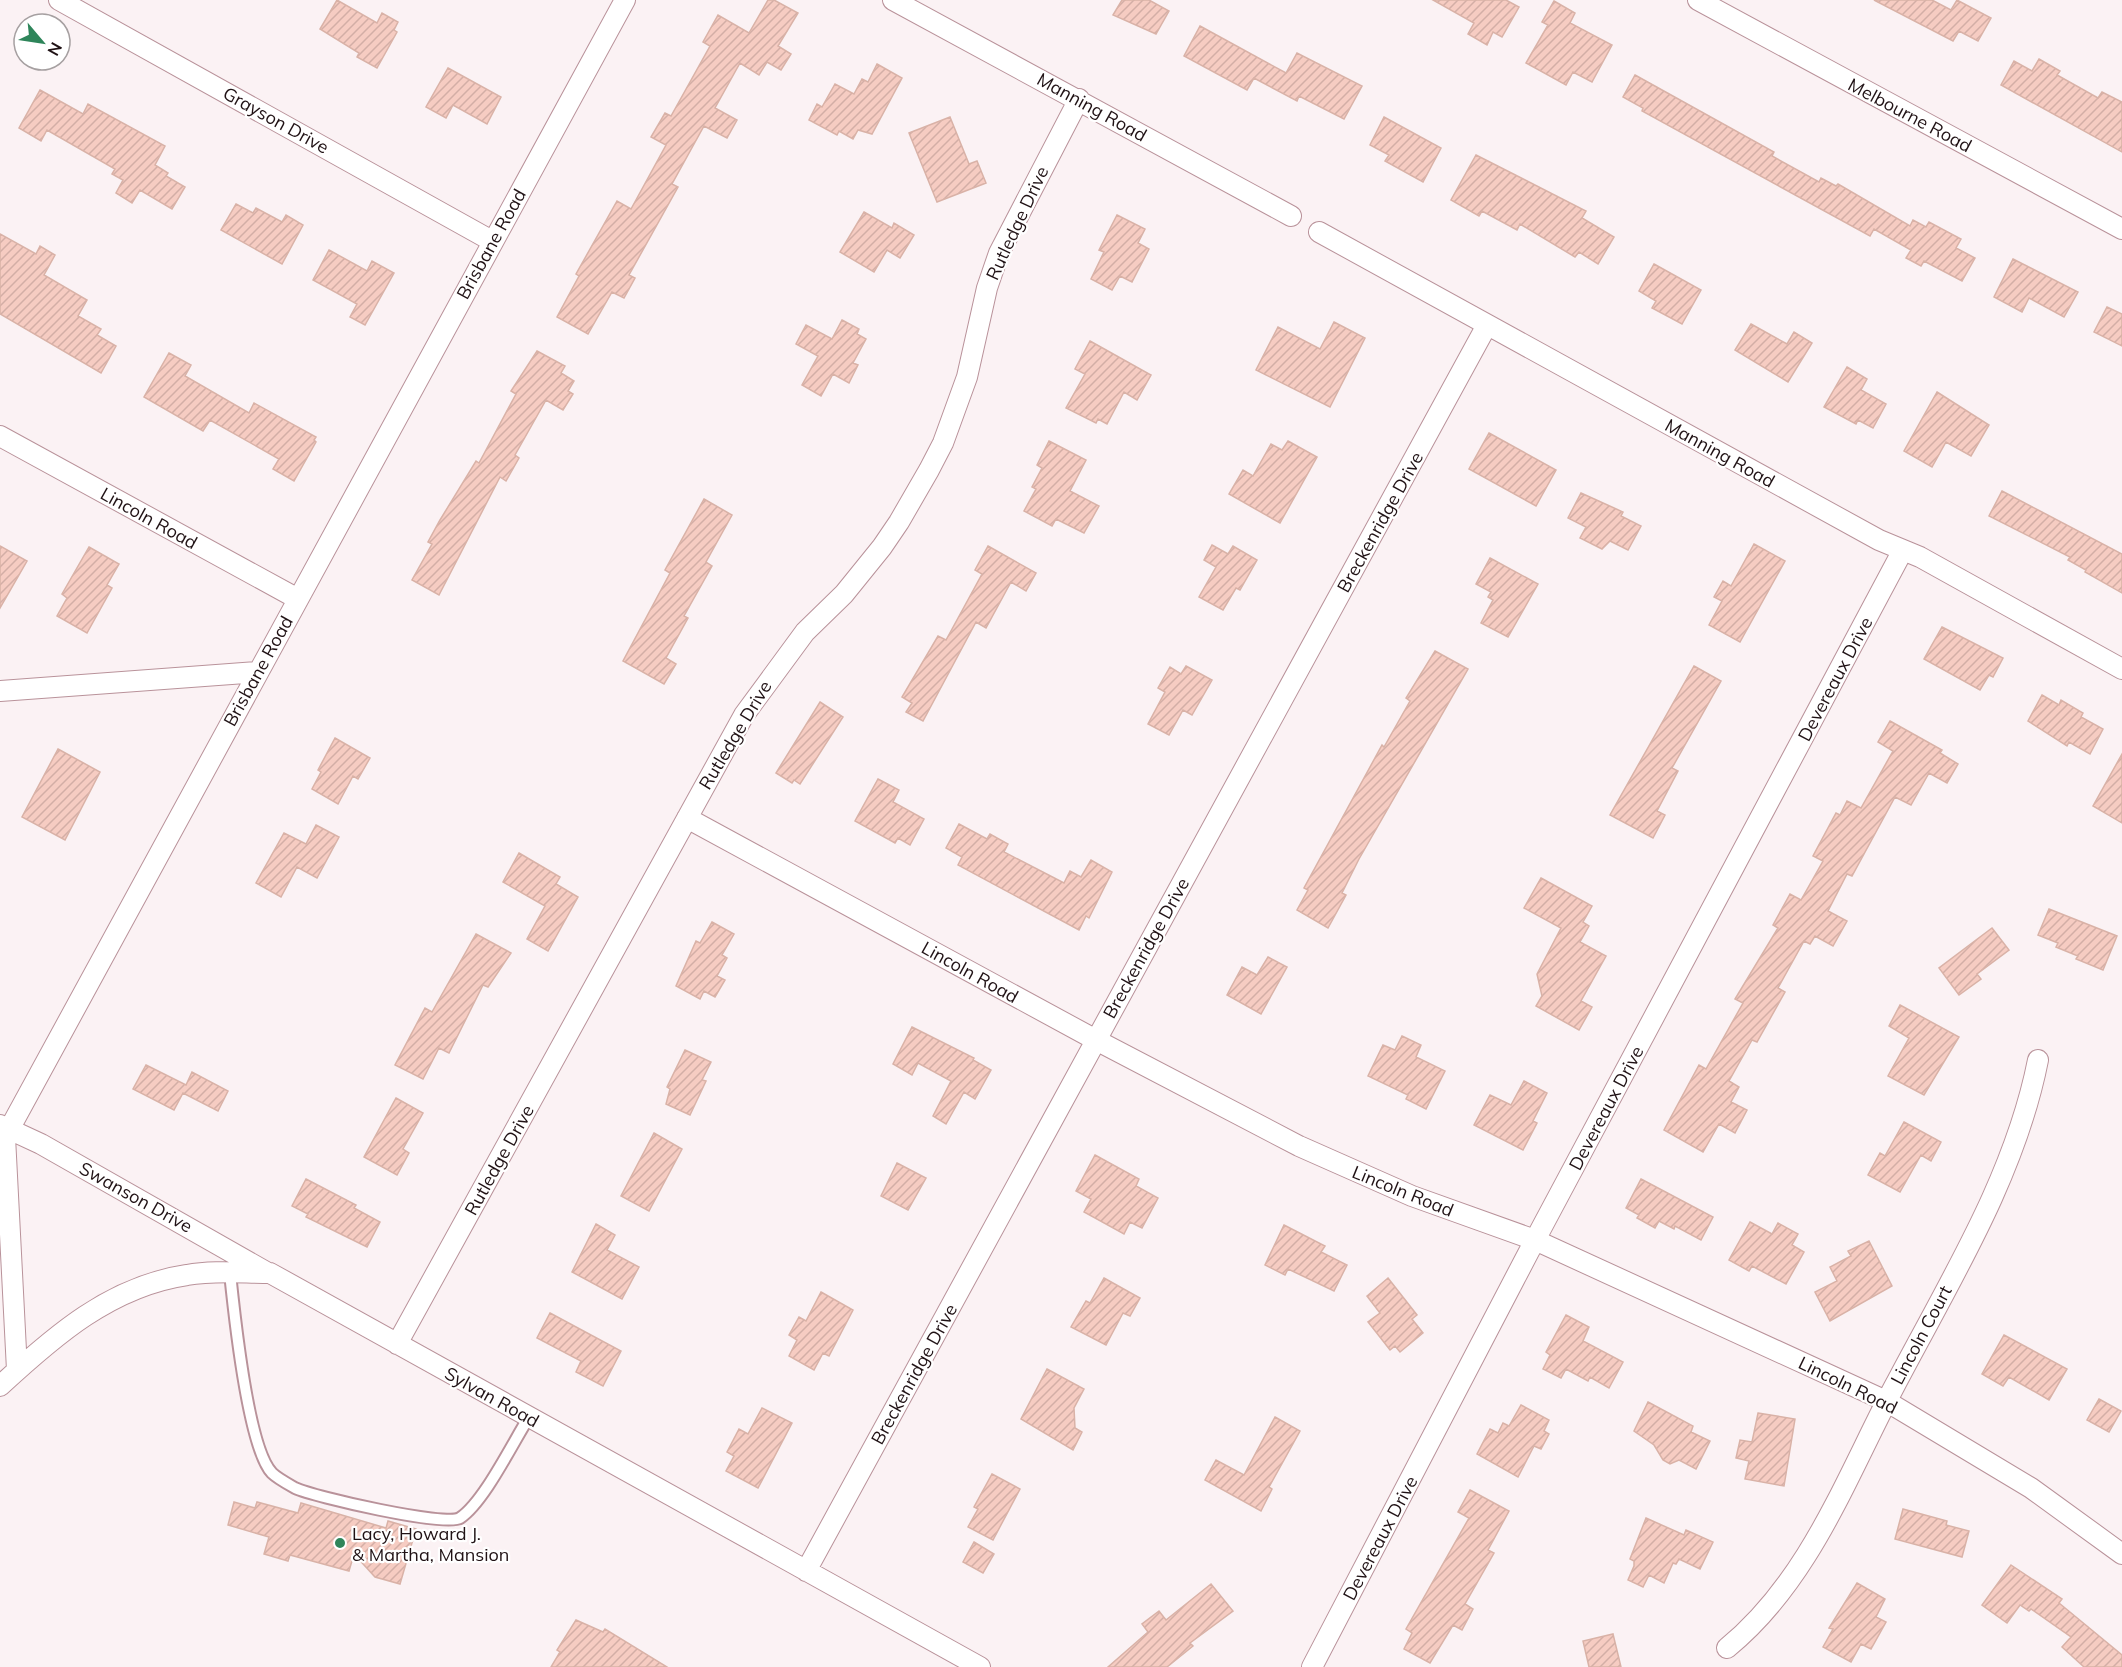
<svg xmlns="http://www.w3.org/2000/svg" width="2122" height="1667" font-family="Mulish,sans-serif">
	<defs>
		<pattern id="building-hatch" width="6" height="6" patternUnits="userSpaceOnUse" patternTransform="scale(1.5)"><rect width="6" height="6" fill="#f6ccc2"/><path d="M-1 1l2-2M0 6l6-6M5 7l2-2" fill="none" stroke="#d3aea6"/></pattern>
	</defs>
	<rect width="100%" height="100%" fill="#fbf2f4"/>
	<path fill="url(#building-hatch)" stroke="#d9b2a7" stroke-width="1.5" d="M 337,0 L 377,23 L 382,13 L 398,22 L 394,30 L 397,32 L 377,68 L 357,57 L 359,53 L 320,29 Z
		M 768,0 L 774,0 L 798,13 L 778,46 L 791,54 L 781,70 L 767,62 L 759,75 L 740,63 L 715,108 L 737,120 L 727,138 L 704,126 L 672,184 L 678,187 L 629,275 L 635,278 L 624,298 L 612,292 L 588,334 L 557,317 L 579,276 L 576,274 L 617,201 L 631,209 L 666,145 L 651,137 L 665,113 L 671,116 L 710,46 L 703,42 L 718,15 L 749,33 Z
		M 1122,0 L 1149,0 L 1169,11 L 1156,34 L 1113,15 Z
		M 1433,0 L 1506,0 L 1519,7 L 1502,37 L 1493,32 L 1487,45 L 1468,34 L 1474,23 Z
		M 1874,0 L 1932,0 L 1951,10 L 1957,0 L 1991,18 L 1978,41 L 1959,31 L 1953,41 Z
		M 1554,1 L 1575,13 L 1570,23 L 1612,45 L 1592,82 L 1573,72 L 1566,85 L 1526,63 L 1548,25 L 1542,22 Z
		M 1200,26 L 1286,73 L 1297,53 L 1362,86 L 1344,119 L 1299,96 L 1297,101 L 1254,78 L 1247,90 L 1184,56 Z
		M 2039,59 L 2060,71 L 2057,75 L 2098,98 L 2102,92 L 2122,102 L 2122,152 L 2001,85 L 2014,61 L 2032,71 Z
		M 877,64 L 902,78 L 872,134 L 858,130 L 853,139 L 839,131 L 837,135 L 809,120 L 817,104 L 822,107 L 835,84 L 854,94 L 862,79 L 868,82 Z
		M 448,68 L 501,97 L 487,124 L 453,105 L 446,118 L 426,107 Z
		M 1635,75 L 1774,152 L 1772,156 L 1819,182 L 1821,178 L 1836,186 L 1838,184 L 1910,226 L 1913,220 L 1926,227 L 1929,222 L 1961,239 L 1956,248 L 1975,258 L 1962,281 L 1924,261 L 1921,266 L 1906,258 L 1911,250 L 1874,229 L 1870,236 L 1642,111 L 1643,108 L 1623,97 Z
		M 40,90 L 83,114 L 88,104 L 165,146 L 155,165 L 168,173 L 166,176 L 185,187 L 172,209 L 140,190 L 132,203 L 116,193 L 123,180 L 112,174 L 115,169 L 47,130 L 41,141 L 19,128 Z
		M 950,117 L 969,164 L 977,161 L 986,183 L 937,202 L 909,133 Z
		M 1384,117 L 1441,148 L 1423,182 L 1385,161 L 1389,155 L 1370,145 Z
		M 1476,155 L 1586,211 L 1582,218 L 1614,237 L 1598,264 L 1579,252 L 1575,257 L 1520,224 L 1517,230 L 1482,211 L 1479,216 L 1451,200 Z
		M 236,204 L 253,213 L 256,208 L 282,222 L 286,215 L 303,225 L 282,264 L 221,230 Z
		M 864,212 L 892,228 L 894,223 L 914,235 L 900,258 L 887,250 L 874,272 L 840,252 Z
		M 1117,215 L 1145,229 L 1138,243 L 1149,249 L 1132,282 L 1120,276 L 1112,290 L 1091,279 L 1104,252 L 1099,250 Z
		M 0,234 L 36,254 L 40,246 L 55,255 L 44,275 L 87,300 L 78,316 L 101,329 L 97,335 L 116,346 L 101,373 L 0,314 Z
		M 329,250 L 367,271 L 372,261 L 394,273 L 365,325 L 350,317 L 357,304 L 313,280 Z
		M 2013,259 L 2078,292 L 2064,317 L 2029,298 L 2022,312 L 1994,297 Z
		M 1654,264 L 1701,290 L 1682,324 L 1652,308 L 1656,301 L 1639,291 Z
		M 2107,307 L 2122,314 L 2122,346 L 2094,332 Z
		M 842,320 L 859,329 L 857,334 L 866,339 L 853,363 L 858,365 L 849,383 L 833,374 L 821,396 L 802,385 L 818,356 L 796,344 L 806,325 L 832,339 Z
		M 1334,322 L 1365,338 L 1330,407 L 1256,370 L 1278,327 L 1320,349 Z
		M 1751,324 L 1787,344 L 1794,332 L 1812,343 L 1788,382 L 1735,350 Z
		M 1090,341 L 1151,375 L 1137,400 L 1124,392 L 1107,424 L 1098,419 L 1096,423 L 1066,408 L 1085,374 L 1075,369 Z
		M 537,351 L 565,366 L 561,373 L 574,381 L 568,391 L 573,394 L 563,410 L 546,400 L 515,455 L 519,458 L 506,481 L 500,477 L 439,595 L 412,580 L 432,544 L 428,542 L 440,520 L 476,461 L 479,463 L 516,394 L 511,391 Z
		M 169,353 L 191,365 L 185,376 L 249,413 L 254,403 L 316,437 L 314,440 L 316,442 L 294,481 L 273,469 L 279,459 L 210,420 L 203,431 L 144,397 Z
		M 1847,367 L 1867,379 L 1861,390 L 1886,404 L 1873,428 L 1858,420 L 1856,424 L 1824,407 Z
		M 1937,392 L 1989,425 L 1971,456 L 1946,442 L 1932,467 L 1904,451 Z
		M 1489,433 L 1556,470 L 1536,506 L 1469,469 Z
		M 1049,441 L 1086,460 L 1070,491 L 1099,506 L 1084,533 L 1056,519 L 1052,526 L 1024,511 L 1036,489 L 1032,487 L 1042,468 L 1037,465 Z
		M 1288,441 L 1317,457 L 1280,523 L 1229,494 L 1243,470 L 1253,476 L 1271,444 L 1282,450 Z
		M 2002,491 L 2122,554 L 2122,593 L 2085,572 L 2086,570 L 2068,560 L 2070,557 L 1989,516 Z
		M 1581,493 L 1623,512 L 1621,516 L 1641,526 L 1628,550 L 1610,541 L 1602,549 L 1580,538 L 1586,527 L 1568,518 Z
		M 704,499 L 732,515 L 706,562 L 712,566 L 684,616 L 688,618 L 666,658 L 676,664 L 664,684 L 623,661 L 670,573 L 665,570 Z
		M 1754,544 L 1785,561 L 1740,642 L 1709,625 L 1722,601 L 1714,597 L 1723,581 L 1731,586 Z
		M 1212,545 L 1228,554 L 1233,546 L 1257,560 L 1240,590 L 1236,588 L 1223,610 L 1199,597 L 1216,567 L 1204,560 Z
		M 0,546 L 27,561 L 0,608 Z
		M 988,546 L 1036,573 L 1026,591 L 1011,582 L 986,628 L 976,622 L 923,721 L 906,712 L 912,703 L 902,697 L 938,636 L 946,640 L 982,574 L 975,570 Z
		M 89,547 L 119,564 L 107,585 L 112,588 L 87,633 L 57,616 L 67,598 L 62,594 Z
		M 1490,558 L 1538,584 L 1508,637 L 1481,623 L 1493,600 L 1488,597 L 1491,592 L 1476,584 Z
		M 1942,627 L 2003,658 L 1993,677 L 1989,675 L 1980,690 L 1924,659 Z
		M 1435,651 L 1468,669 L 1359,859 L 1342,893 L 1346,895 L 1328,928 L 1297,910 L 1308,890 L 1304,888 L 1382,745 L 1384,747 L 1410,701 L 1406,698 Z
		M 1186,666 L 1212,680 L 1192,715 L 1183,710 L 1169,735 L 1148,724 L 1165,692 L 1158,688 L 1170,667 L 1181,674 Z
		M 1694,666 L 1721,681 L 1672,768 L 1678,771 L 1657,811 L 1665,815 L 1653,838 L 1610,815 Z
		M 2042,695 L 2059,705 L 2061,700 L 2083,713 L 2081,717 L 2103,729 L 2090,754 L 2069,742 L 2067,746 L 2028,721 Z
		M 820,702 L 843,717 L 800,784 L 794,780 L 792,783 L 776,773 Z
		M 1890,721 L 1942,750 L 1940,753 L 1958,764 L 1947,783 L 1929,773 L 1911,805 L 1895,797 L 1852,876 L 1847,874 L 1828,911 L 1847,921 L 1833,946 L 1815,936 L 1810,944 L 1804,941 L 1778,988 L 1785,992 L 1757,1042 L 1752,1040 L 1729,1081 L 1739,1087 L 1731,1102 L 1747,1110 L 1735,1133 L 1719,1124 L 1703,1152 L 1664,1130 L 1699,1065 L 1706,1069 L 1743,1003 L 1735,999 L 1778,928 L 1773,925 L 1790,894 L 1801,900 L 1823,861 L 1813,856 L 1836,813 L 1840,815 L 1847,801 L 1861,808 L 1893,751 L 1878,742 Z
		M 335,738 L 370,758 L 358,779 L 353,776 L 338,804 L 312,789 L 321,772 L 318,770 Z
		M 58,749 L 100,772 L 65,840 L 22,817 Z
		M 2122,754 L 2122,823 L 2093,806 Z
		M 878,779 L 899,790 L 893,802 L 924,819 L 910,845 L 898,838 L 895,843 L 855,821 Z
		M 959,824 L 987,839 L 990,834 L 1008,844 L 1004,852 L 1064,883 L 1070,871 L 1081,877 L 1091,860 L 1112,872 L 1089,918 L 1086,916 L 1079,930 L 958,865 L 962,857 L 946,848 Z
		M 316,825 L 339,837 L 317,878 L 297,867 L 281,897 L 256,883 L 284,833 L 306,844 Z
		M 519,853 L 560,877 L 556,884 L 578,897 L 548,951 L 527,939 L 545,906 L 503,882 Z
		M 1541,878 L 1592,906 L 1583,922 L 1589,926 L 1580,942 L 1606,956 L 1581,1001 L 1592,1007 L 1579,1030 L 1536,1006 L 1542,996 L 1537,974 L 1561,928 L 1524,908 Z
		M 2049,909 L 2117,936 L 2103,970 L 2076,959 L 2078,956 L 2056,947 L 2058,943 L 2038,935 Z
		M 712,922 L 734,934 L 722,955 L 727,958 L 717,976 L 725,980 L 715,997 L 704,991 L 700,999 L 676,986 L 696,941 L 700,943 Z
		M 1992,928 L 2009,950 L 1977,974 L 1981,979 L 1959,995 L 1939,968 Z
		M 476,934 L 511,953 L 488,987 L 483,985 L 449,1053 L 439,1048 L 423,1079 L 395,1065 L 425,1008 L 432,1012 Z
		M 1268,957 L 1287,967 L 1261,1014 L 1227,995 L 1242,967 L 1257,975 Z
		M 1900,1005 L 1959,1037 L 1924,1095 L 1888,1076 L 1909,1038 L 1889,1026 Z
		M 912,1027 L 974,1058 L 973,1060 L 991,1070 L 975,1099 L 964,1092 L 946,1124 L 933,1116 L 951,1081 L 918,1063 L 912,1075 L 893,1064 Z
		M 1402,1036 L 1421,1045 L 1416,1057 L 1445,1071 L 1426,1109 L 1406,1099 L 1408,1095 L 1368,1076 L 1383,1045 L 1395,1050 Z
		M 685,1050 L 711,1062 L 702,1080 L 706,1081 L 690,1115 L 666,1104 L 670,1089 L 667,1087 Z
		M 146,1065 L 186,1085 L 192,1072 L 228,1091 L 218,1111 L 183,1093 L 174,1110 L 133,1089 Z
		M 1524,1081 L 1547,1093 L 1533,1121 L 1537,1123 L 1523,1150 L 1474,1125 L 1490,1095 L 1511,1105 Z
		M 396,1098 L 423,1113 L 403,1149 L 409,1153 L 397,1175 L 364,1157 Z
		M 1904,1122 L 1941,1142 L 1931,1161 L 1921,1155 L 1900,1192 L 1868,1175 L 1880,1153 L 1885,1156 Z
		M 654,1133 L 682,1149 L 649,1211 L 621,1196 Z
		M 1095,1155 L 1139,1179 L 1136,1186 L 1158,1198 L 1142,1228 L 1130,1222 L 1124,1234 L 1084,1212 L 1091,1199 L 1076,1191 Z
		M 897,1163 L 926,1178 L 908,1210 L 881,1196 Z
		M 306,1179 L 356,1205 L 354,1208 L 380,1222 L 367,1247 L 306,1217 L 308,1214 L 292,1206 Z
		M 1641,1179 L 1713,1217 L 1701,1240 L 1675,1226 L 1674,1229 L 1659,1221 L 1655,1228 L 1637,1218 L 1639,1215 L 1626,1208 Z
		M 1750,1222 L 1772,1234 L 1778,1223 L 1798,1234 L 1792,1245 L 1804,1252 L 1786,1284 L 1752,1266 L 1749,1271 L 1729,1260 Z
		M 596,1224 L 615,1235 L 607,1250 L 639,1267 L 622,1299 L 572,1272 Z
		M 1284,1225 L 1325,1246 L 1321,1252 L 1347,1265 L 1334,1291 L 1288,1269 L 1285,1275 L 1265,1265 Z
		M 1869,1241 L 1892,1286 L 1830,1321 L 1815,1292 L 1837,1281 L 1830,1267 L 1851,1256 L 1848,1251 Z
		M 1104,1278 L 1140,1298 L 1130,1316 L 1123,1313 L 1106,1345 L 1071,1327 L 1086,1301 L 1090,1303 Z
		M 1388,1278 L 1417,1315 L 1412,1319 L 1423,1333 L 1400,1352 L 1395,1346 L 1390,1350 L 1368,1322 L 1380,1313 L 1367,1296 Z
		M 821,1292 L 853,1310 L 829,1356 L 823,1353 L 814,1370 L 789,1356 L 797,1340 L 789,1335 L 799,1317 L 806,1321 Z
		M 550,1313 L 621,1351 L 603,1386 L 576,1372 L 581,1361 L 537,1338 Z
		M 1566,1315 L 1589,1327 L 1583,1341 L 1623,1362 L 1609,1388 L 1590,1377 L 1588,1381 L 1566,1369 L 1561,1378 L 1543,1369 L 1550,1355 L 1546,1352 Z
		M 2004,1335 L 2067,1369 L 2049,1400 L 2009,1377 L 2003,1386 L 1982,1374 Z
		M 1047,1369 L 1084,1389 L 1074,1408 L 1075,1428 L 1082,1432 L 1073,1450 L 1021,1419 Z
		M 2099,1399 L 2121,1411 L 2109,1432 L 2087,1420 Z
		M 1648,1402 L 1693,1426 L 1691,1432 L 1710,1441 L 1696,1469 L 1679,1460 L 1670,1464 L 1663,1460 L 1654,1445 L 1634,1431 Z
		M 1521,1405 L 1549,1420 L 1544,1431 L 1549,1434 L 1541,1449 L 1534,1446 L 1518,1477 L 1477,1454 L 1490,1429 L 1498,1433 L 1503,1423 L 1509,1426 Z
		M 762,1408 L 792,1423 L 758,1488 L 726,1471 L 734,1456 L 727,1452 L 739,1429 L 748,1434 Z
		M 1758,1413 L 1795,1419 L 1784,1486 L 1745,1479 L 1749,1461 L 1736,1458 L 1740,1440 L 1752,1442 Z
		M 1275,1417 L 1300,1431 L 1269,1487 L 1272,1489 L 1261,1511 L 1205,1480 L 1216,1460 L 1244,1475 Z
		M 992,1474 L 1020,1489 L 993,1540 L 968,1527 L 978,1509 L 974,1507 Z
		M 1470,1490 L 1509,1511 L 1488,1550 L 1494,1553 L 1465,1604 L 1473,1609 L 1462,1630 L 1453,1625 L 1430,1663 L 1404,1649 L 1412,1633 L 1406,1629 L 1469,1518 L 1458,1512 Z
		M 234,1502 L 255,1508 L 257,1502 L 298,1513 L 301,1503 L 386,1528 L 388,1521 L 416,1529 L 400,1584 L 375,1577 L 354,1554 L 349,1571 L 290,1555 L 288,1561 L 264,1554 L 269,1537 L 228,1525 Z
		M 1903,1509 L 1947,1521 L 1946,1525 L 1969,1531 L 1962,1557 L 1895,1539 Z
		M 1646,1518 L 1684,1535 L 1686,1530 L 1713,1542 L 1700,1569 L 1679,1559 L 1676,1564 L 1673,1563 L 1664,1583 L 1649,1575 L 1643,1587 L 1628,1580 L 1634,1566 L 1634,1561 L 1630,1559 Z
		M 974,1542 L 994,1554 L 983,1573 L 963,1562 Z
		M 2011,1565 L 2062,1599 L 2059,1603 L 2122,1655 L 2122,1667 L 2084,1667 L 2062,1647 L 2071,1637 L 2031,1609 L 2029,1611 L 2020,1605 L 2007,1623 L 1982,1605 Z
		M 1857,1583 L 1885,1599 L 1876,1617 L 1886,1622 L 1871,1649 L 1861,1644 L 1851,1662 L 1823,1647 L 1833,1629 L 1829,1628 Z
		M 1211,1584 L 1233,1611 L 1190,1643 L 1193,1646 L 1167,1667 L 1108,1667 L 1148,1632 L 1142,1624 L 1159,1611 L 1166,1620 Z
		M 576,1620 L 603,1632 L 605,1629 L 667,1667 L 551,1667 L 560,1652 L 557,1650 Z
		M 1613,1634 L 1621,1667 L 1589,1667 L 1583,1641 Z"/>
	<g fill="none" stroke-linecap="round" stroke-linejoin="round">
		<defs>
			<path id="service" d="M 230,1273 C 234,1312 248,1448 272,1473 C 277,1478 288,1484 295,1488 C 314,1497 446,1527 460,1518 C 484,1502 512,1444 529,1417"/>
			<path id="minor" d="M 59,0 L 492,241
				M 893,0 L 1291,216
				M 1698,0 L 2122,229
				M 1319,232 L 1879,540 L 1920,557 L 2122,669
				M 0,436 L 298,599
				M 0,691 L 258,672
				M 687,818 L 1096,1040 L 1299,1146 L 1412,1196 L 1535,1240 L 1886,1401 L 2031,1488 L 2122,1554
				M 0,1125 L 41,1144 L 268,1273
				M 397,1344 L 744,715 L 805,632 L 844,594 L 882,547 L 899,522 L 929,470 L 943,443 L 967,377 L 987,288 L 999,253 L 1079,99
				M 17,1370 L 5,1137 L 625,0
				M 0,1386 C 54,1336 111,1286 187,1275 C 213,1270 242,1273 270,1273 L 980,1667
				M 806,1571 L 1487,325
				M 1727,1648 C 1809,1581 1846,1478 1894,1387 C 1949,1282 2015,1177 2038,1060
				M 1312,1667 L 1535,1240 L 1903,550"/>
		</defs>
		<use href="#service" stroke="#b9929a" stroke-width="14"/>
		<use href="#minor" stroke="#b9929a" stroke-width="22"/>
		<use href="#service" stroke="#fff" stroke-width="10"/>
		<use href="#minor" stroke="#fff" stroke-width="20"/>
	</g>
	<circle fill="#2e855a" stroke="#fff" stroke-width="2" cx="340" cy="1543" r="6"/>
	<g text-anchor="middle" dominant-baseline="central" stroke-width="4.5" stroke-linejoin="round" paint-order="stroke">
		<g font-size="18" fill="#201215" stroke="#fff">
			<text transform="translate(1092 107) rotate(29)">Manning Road</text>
			<text transform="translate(1910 115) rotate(28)">Melbourne Road</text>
			<text transform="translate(276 120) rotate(29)">Grayson Drive</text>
			<text transform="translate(1017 223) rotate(-65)">Rutledge Drive</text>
			<text transform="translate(491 244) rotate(-61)">Brisbane Road</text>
			<text transform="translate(1720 453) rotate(29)">Manning Road</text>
			<text transform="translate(149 518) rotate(29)">Lincoln Road</text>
			<text transform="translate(1380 522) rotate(-61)">Breckenridge Drive</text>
			<text transform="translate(258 671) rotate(-61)">Brisbane Road</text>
			<text transform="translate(1835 679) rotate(-62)">Devereaux Drive</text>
			<text transform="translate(735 735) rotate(-59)">Rutledge Drive</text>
			<text transform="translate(1146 948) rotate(-61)">Breckenridge Drive</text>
			<text transform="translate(970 972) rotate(29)">Lincoln Road</text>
			<text transform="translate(1606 1108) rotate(-62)">Devereaux Drive</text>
			<text transform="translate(499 1160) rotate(-61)">Rutledge Drive</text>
			<text transform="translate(1403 1191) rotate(22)">Lincoln Road</text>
			<text transform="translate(136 1197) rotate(29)">Swanson Drive</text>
			<text transform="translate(1921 1335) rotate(-62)">Lincoln Court</text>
			<text transform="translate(914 1374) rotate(-61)">Breckenridge Drive</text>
			<text transform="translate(1848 1385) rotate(26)">Lincoln Road</text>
			<text transform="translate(492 1397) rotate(29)">Sylvan Road</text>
			<text transform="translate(1380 1538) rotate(-62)">Devereaux Drive</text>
		</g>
		<g font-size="18" fill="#201215" stroke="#fff" text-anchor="start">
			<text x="352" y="1533">Lacy, Howard J.<tspan x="352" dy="21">&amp; Martha, Mansion</tspan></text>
		</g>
	</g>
	<g transform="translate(42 42) rotate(119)"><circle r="28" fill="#ffffff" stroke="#a6a0a1" stroke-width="1.5"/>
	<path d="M0-4.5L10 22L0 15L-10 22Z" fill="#2e855a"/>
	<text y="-9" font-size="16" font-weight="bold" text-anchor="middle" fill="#201215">N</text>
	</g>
</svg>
